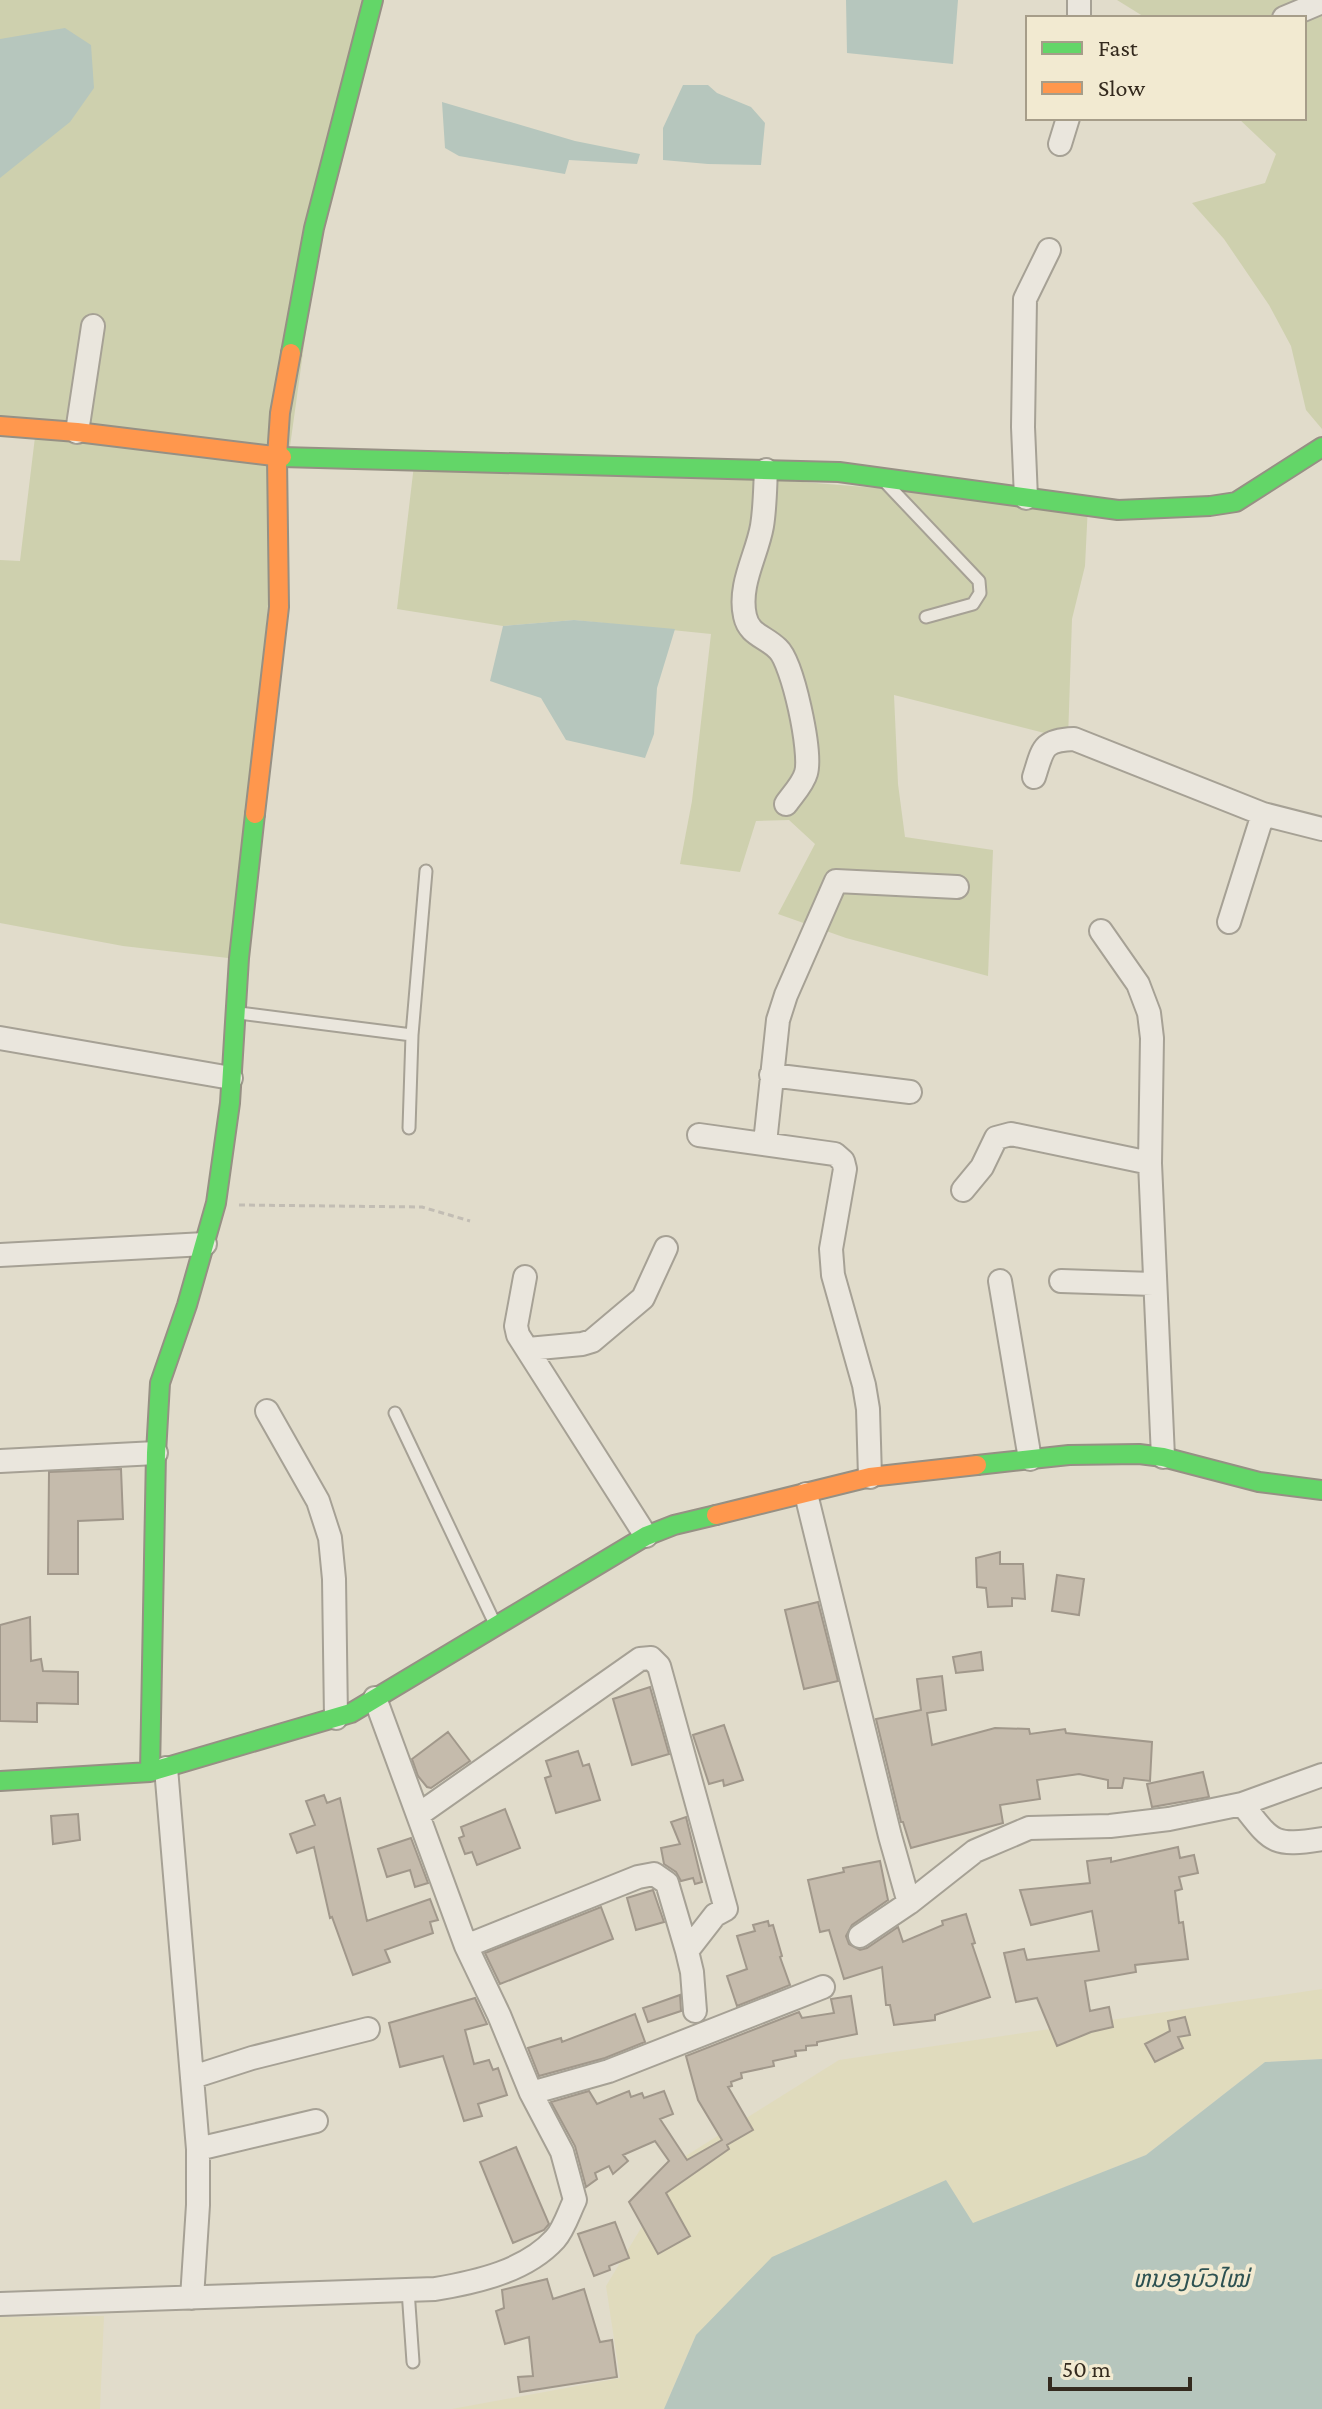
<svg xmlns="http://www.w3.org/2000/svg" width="1322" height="2409" font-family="'Crimson Pro','Noto Sans Lao',serif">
	<rect width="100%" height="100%" fill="#e1dccb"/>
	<path fill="#e0dbbd" d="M 1322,1989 L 1322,2059 L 1265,2062 L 1146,2155 L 972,2224 L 946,2180 L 696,2335 L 664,2409 L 452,2409 L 620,2378 L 606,2286 L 684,2157 L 839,2060 Z
		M 104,2316 L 100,2409 L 0,2409 L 0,2317 Z"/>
	<path fill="#ced0ae" d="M 0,0 L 368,0 L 335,122 L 268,605 L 237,959 L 123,946 L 0,923 L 0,560 L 20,561 L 35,437 L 0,433 Z
		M 1117,0 L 1322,0 L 1322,429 L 1306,410 L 1291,346 L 1269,305 L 1224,239 L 1192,203 L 1265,183 L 1276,154 L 1238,118 L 1304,118 L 1304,18 L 1146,18 Z
		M 414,465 L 690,473 L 1088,505 L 1085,566 L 1072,619 L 1068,739 L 894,695 L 898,784 L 905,837 L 993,850 L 988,976 L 846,938 L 778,914 L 815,844 L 789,820 L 756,821 L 740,872 L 680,864 L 692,801 L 711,634 L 574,620 L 503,626 L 397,609 Z"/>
	<path fill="#b6c6bd" d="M 846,0 L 958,0 L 953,64 L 847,53 Z
		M 65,28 L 91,45 L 94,88 L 70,122 L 0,178 L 0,39 Z
		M 683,85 L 708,85 L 717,93 L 751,107 L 765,123 L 761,165 L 708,164 L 663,160 L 663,128 Z
		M 442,102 L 575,141 L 640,154 L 637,164 L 569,160 L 565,174 L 459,156 L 445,148 Z
		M 574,620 L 675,629 L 657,688 L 654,734 L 645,758 L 566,740 L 541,698 L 490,681 L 503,626 Z
		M 1322,2059 L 1322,2409 L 664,2409 L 696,2335 L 772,2257 L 946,2180 L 973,2223 L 1146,2155 L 1265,2062 Z"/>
	<path fill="#c5bbac" stroke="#a1988b" stroke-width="2" d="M 121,1469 L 123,1519 L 78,1521 L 78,1574 L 48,1574 L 49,1472 Z
		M 1000,1552 L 1000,1564 L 1023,1564 L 1025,1599 L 1012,1598 L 1012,1606 L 988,1607 L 986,1588 L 977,1587 L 976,1558 Z
		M 1057,1575 L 1084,1579 L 1079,1615 L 1052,1611 Z
		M 818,1602 L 838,1681 L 804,1689 L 785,1610 Z
		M 30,1617 L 31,1661 L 41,1659 L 43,1671 L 78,1672 L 78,1704 L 37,1703 L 37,1722 L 0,1721 L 0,1625 Z
		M 981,1652 L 983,1670 L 956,1673 L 953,1657 Z
		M 942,1676 L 946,1710 L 927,1713 L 932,1745 L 995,1728 L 1029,1729 L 1030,1734 L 1065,1729 L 1066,1733 L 1152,1742 L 1150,1781 L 1124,1778 L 1122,1788 L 1108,1788 L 1108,1780 L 1079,1774 L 1037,1780 L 1040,1799 L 1000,1805 L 1003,1823 L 911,1848 L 903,1822 L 901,1822 L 876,1719 L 921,1710 L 917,1679 Z
		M 650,1687 L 669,1754 L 632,1765 L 613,1699 Z
		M 724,1725 L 743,1780 L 724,1786 L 723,1780 L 709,1784 L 693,1735 Z
		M 448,1732 L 470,1761 L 431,1788 L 427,1787 L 418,1776 L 412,1759 Z
		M 578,1751 L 583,1766 L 589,1764 L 600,1800 L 556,1813 L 545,1778 L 551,1776 L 546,1761 Z
		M 1203,1772 L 1209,1797 L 1152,1807 L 1147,1784 Z
		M 324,1795 L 327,1803 L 340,1798 L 367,1921 L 430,1899 L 438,1920 L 430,1922 L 433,1933 L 385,1950 L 390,1962 L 353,1975 L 332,1917 L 330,1918 L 314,1847 L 297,1853 L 290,1834 L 315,1825 L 306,1801 Z
		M 505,1809 L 520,1848 L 477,1865 L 472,1852 L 465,1854 L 459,1838 L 464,1836 L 461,1827 Z
		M 78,1814 L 80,1840 L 53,1844 L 51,1816 Z
		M 686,1817 L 702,1882 L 695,1884 L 693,1878 L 681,1881 L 676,1872 L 664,1864 L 661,1848 L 680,1844 L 671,1822 Z
		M 411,1838 L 428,1883 L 415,1887 L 410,1870 L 387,1877 L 378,1849 Z
		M 1178,1847 L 1180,1858 L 1194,1855 L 1198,1873 L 1179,1877 L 1182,1889 L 1175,1891 L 1179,1923 L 1183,1922 L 1188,1959 L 1135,1965 L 1136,1972 L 1085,1981 L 1090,2011 L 1109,2007 L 1113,2027 L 1091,2032 L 1057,2046 L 1037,1998 L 1016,2002 L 1004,1953 L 1024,1949 L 1027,1960 L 1099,1951 L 1092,1911 L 1031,1925 L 1020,1890 L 1090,1883 L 1087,1861 L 1111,1858 L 1111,1862 Z
		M 880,1861 L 888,1900 L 852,1925 L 846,1936 L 849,1944 L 860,1950 L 867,1948 L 898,1927 L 903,1942 L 943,1925 L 942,1921 L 966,1914 L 975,1943 L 972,1944 L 990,1997 L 935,2015 L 935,2020 L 894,2025 L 890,2005 L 886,2005 L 882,1967 L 844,1979 L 829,1930 L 820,1932 L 808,1880 L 844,1872 L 843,1868 Z
		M 653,1890 L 664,1922 L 636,1930 L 627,1898 Z
		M 601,1907 L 613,1939 L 500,1984 L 485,1953 Z
		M 768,1921 L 769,1926 L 773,1925 L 782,1956 L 780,1957 L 790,1985 L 737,2006 L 727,1976 L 747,1969 L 737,1936 L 755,1931 L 753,1925 Z
		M 680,1995 L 681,2011 L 648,2022 L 643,2008 Z
		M 851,1996 L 857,2034 L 817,2042 L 817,2045 L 806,2046 L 806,2050 L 795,2051 L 796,2056 L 773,2061 L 774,2066 L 741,2073 L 742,2078 L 731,2082 L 732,2086 L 728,2087 L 753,2130 L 727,2145 L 729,2149 L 666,2193 L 690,2236 L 658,2254 L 629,2202 L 669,2161 L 655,2141 L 623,2155 L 628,2161 L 613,2174 L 609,2166 L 595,2173 L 597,2179 L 586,2187 L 575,2146 L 551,2102 L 589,2091 L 597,2104 L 629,2091 L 631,2097 L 642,2093 L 644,2098 L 664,2091 L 673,2114 L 660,2119 L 687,2160 L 722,2140 L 698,2100 L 686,2056 L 799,2012 L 802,2018 L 834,2013 L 831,1999 Z
		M 475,1998 L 487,2024 L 465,2030 L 474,2064 L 489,2060 L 493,2070 L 498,2068 L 507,2095 L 478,2104 L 482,2116 L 464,2121 L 443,2056 L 400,2067 L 389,2023 Z
		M 635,2014 L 645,2042 L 605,2058 L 539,2076 L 528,2048 L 561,2038 L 562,2042 Z
		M 1185,2017 L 1190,2035 L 1178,2037 L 1183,2048 L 1155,2062 L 1145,2044 L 1170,2031 L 1168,2021 Z
		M 516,2147 L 549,2224 L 544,2230 L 513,2243 L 480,2162 Z
		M 615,2222 L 629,2258 L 609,2266 L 610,2270 L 594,2276 L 578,2234 Z
		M 547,2279 L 553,2299 L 584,2289 L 600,2342 L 612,2340 L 617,2377 L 520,2392 L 518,2377 L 533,2376 L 529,2337 L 505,2344 L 496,2311 L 504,2308 L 502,2290 Z"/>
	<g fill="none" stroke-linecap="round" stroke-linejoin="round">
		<defs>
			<path id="lane" d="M 887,484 L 979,581 L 980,593 L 973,604 L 926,617
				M 239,1013 L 412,1035
				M 409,1128 L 412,1035 L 426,871
				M 395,1413 L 496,1626
				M 408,2290 L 413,2362"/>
			<path id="street" d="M 1079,18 L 1079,0
				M 1284,18 L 1322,2
				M 1060,144 L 1068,118
				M 77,432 L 93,326
				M 766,470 C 765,489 765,508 762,526 C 757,555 738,585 745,616 C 749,635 765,636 778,649 C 793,663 812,753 806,773 C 803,784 793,794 786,804
				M 1026,498 L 1023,427 L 1025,299 L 1049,250
				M 1034,777 C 1043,749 1042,740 1074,739 L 1263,814 L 1322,829
				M 1229,922 L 1263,814
				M 1101,931 L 1138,984 L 1149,1013 L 1152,1038 L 1150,1163 L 1163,1457
				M 0,1038 L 231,1078
				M 771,1075 L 910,1092
				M 699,1135 L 835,1154 L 843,1161 L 845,1169 L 831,1249 L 833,1275 L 864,1385 L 868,1409 L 870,1477
				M 765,1143 L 778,1020 L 786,995 L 836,881 L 957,887
				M 963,1190 L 982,1167 L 996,1138 L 1011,1134 L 1150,1163
				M 0,1255 L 205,1244
				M 525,1277 L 516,1326 L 518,1335 L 646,1536
				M 1000,1281 L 1030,1459
				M 1061,1281 L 1153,1284
				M 528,1349 L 582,1344 L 592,1341 L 643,1298 L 666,1248
				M 267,1411 L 318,1501 L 330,1538 L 334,1579 L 336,1718
				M 0,1461 L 156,1453
				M 806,1494 L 890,1836 L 909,1903 L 860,1936
				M 166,1768 L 198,2149 L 198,2205 L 192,2298
				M 1242,1804 L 1322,1775
				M 418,1815 L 640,1659 L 651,1658 L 659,1666 L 726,1909 L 715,1915 L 687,1951 L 692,1972 L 695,2011
				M 909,1903 L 975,1851 L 1029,1828 L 1110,1826 L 1169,1819 L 1242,1804 C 1272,1842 1272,1847 1322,1839
				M 466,1946 L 638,1877 L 654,1874 L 667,1883 L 687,1951
				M 193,2077 L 252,2058 L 368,2029
				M 531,2093 L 609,2071 L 823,1987
				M 198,2149 L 316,2121
				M 0,2304 L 435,2289 C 477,2282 526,2271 555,2239 C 564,2229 569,2212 575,2200 L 562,2152 L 531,2093 L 499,2015 L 466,1946 L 375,1698"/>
			<path id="fast" d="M 291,353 L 314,228 L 373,0
				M 282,457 L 839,472 L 1118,510 L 1210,506 L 1236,502 L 1322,447
				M 977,1465 L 1069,1455 L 1139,1454 L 1163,1457 L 1259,1482 L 1322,1490
				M 150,1772 L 351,1713 L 646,1536 L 674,1525 L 716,1515
				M 0,1781 L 150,1772 L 156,1453 L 160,1383 L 187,1305 L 216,1203 L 230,1103 L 239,958 L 255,814"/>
			<path id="slow" d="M 0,426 L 77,432 L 282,457
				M 255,814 L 279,607 L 277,457 L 280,413 L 291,353
				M 716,1515 L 870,1477 L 977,1465"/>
		</defs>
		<use href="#lane" stroke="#a6a195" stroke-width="15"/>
		<use href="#street" stroke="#a6a195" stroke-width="26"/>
		<use href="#fast" stroke="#969084" stroke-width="22"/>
		<use href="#slow" stroke="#969084" stroke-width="22"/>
		<path stroke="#c2bdb4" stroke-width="3" stroke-dasharray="6 4" stroke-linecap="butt" d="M 239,1205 L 422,1207 L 470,1221"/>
		<use href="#lane" stroke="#eae6dd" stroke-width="11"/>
		<use href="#street" stroke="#eae6dd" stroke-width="22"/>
		<use href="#fast" stroke="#63d668" stroke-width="18"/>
		<use href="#slow" stroke="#ff974d" stroke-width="18"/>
	</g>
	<g text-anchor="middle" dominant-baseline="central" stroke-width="8" stroke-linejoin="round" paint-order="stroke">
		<g font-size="24" font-style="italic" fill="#2e5252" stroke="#f2ead1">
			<text x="1191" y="2278">ຫນອງບົວໄໝ່</text>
		</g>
	</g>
	<rect x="1026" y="16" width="280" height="104" fill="#f2ead1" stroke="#a69d89" stroke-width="2"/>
	<rect x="1042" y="42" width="40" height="12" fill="#63d668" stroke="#a69d89" stroke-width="2"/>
	<text x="1098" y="56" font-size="24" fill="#342a1e">Fast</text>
	<rect x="1042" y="82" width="40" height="12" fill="#ff974d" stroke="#a69d89" stroke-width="2"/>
	<text x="1098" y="96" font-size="24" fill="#342a1e">Slow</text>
	<path d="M1050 2377v12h140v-12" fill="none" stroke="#342a1e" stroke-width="4"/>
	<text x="1062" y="2377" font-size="24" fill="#342a1e" stroke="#f2ead1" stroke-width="6" paint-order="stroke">50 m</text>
</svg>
